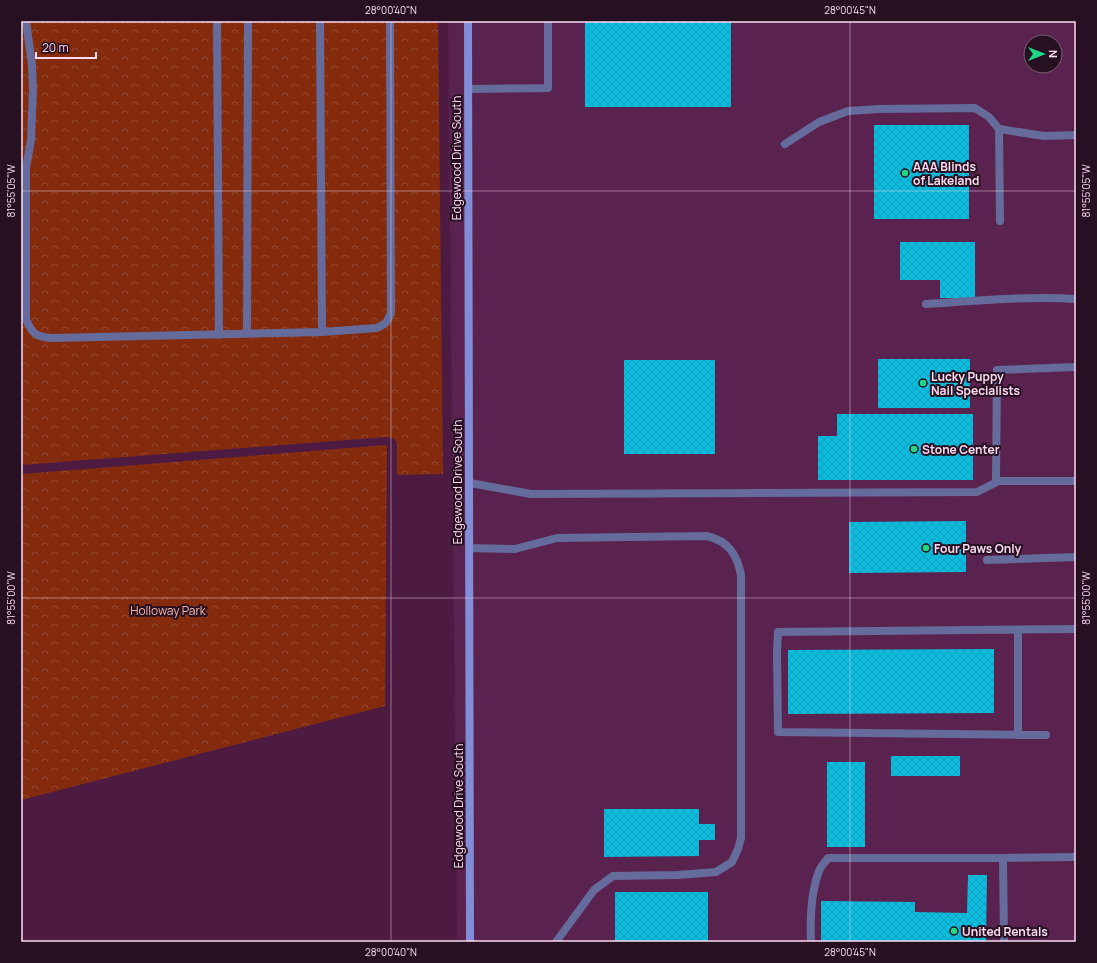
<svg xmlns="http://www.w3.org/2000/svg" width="1097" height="963" font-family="Manrope,sans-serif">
	<defs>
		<pattern id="park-crowns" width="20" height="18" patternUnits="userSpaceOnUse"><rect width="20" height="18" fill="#842b0e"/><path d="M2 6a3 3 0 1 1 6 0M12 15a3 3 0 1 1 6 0" fill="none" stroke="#964932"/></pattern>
		<pattern id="building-cross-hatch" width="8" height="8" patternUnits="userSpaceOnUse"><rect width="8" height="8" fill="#0abddf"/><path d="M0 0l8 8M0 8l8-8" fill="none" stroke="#1a9eb9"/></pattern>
	</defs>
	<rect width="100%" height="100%" fill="#4d1b42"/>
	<path fill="#5a224e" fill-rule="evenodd" d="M 448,21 L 1076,21 L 1076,942 L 457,942 ZM 1031,42 L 1055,42 L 1055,66 L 1031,66 Z"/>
	<path fill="url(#park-crowns)" d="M 21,21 L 438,21 L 443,474 L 397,475 L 397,442 L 393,438 L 386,437 L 21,465 Z
		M 387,445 L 385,706 L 21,800 L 21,474 Z"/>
	<path fill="url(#building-cross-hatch)" d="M 585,21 L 731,21 L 731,107 L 585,107 Z
		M 874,125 L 969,125 L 969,219 L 874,219 Z
		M 900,242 L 975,242 L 975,298 L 940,298 L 940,280 L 900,280 Z
		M 878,359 L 970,359 L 970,408 L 878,408 Z
		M 624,360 L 715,360 L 715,454 L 624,454 Z
		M 837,414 L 973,414 L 973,480 L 818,480 L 818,436 L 837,436 Z
		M 966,521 L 966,572 L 849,573 L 849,522 Z
		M 994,649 L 994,713 L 788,714 L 788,650 Z
		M 891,756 L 960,756 L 960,776 L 891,776 Z
		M 827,762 L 865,762 L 865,847 L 827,847 Z
		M 604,809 L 699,809 L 699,824 L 715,824 L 715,840 L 699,840 L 699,856 L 604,857 Z
		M 968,875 L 987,875 L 986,942 L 821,942 L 821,901 L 915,902 L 915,912 L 967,913 Z
		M 615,892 L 708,892 L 708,942 L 615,942 Z"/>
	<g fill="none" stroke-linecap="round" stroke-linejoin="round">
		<path stroke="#656c9b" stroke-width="8" d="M 26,21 L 32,65 L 33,89 L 31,140 L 26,168 L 26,319 C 32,334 36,337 52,338 L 322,332 L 320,21
			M 217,21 L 219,335
			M 468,89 L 548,88 L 548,21
			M 785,144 L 819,122 L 848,111 L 879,109 L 975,108 L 989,117 L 999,129
			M 1000,221 L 999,129 L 1044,136 L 1076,135
			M 926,304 C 976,301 1026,296 1076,299
			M 322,332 L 377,328 L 386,323 L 391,313 L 390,21
			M 247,334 L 248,21
			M 1076,367 L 997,370 L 996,481 L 1076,481
			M 470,483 L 531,494 L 977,492 L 999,481
			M 470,548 L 515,549 L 557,538 L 707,536 C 728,541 737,554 741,575 L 741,838 L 738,849 L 732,862 L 716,872 L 678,875 L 613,876 L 594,890 L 556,942
			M 987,560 L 1076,557
			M 1018,630 L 1018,735
			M 1046,735 L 778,732 L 777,653 L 778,632 L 1076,629
			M 811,942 C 810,919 811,892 819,871 C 821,866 825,862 828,858 L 1003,858
			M 1004,942 L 1003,858 L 1076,857"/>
		<path stroke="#828cd7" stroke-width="8" d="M 468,21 L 470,942"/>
	</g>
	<path fill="none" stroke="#fbdbf1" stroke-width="1" stroke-opacity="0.45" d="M 391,21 L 391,942M 850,21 L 850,942M 21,191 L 1076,191M 21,598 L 1076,598"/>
	<g fill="#1ed888" stroke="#261021" stroke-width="1.5">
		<circle cx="905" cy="173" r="4"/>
		<circle cx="923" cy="383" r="4"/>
		<circle cx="914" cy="449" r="4"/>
		<circle cx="926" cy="548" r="4"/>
		<circle cx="954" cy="931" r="4"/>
	</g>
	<g text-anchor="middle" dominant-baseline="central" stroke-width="4" stroke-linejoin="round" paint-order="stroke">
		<g font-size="12" fill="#fbdbf1" stroke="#261021">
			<text transform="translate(456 158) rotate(-90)">Edgewood Drive South</text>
			<text transform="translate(457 482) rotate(-90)">Edgewood Drive South</text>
			<text transform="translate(458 806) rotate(-90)">Edgewood Drive South</text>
		</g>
		<g font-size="12" font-weight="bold" fill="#fbdbf1" stroke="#261021" text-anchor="start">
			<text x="913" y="166">AAA Blinds<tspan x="913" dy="14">of Lakeland</tspan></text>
			<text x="931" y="376">Lucky Puppy<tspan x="931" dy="14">Nail Specialists</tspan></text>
			<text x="922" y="449">Stone Center</text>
			<text x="934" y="548">Four Paws Only</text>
			<text x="962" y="931">United Rentals</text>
		</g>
		<g font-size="12" fill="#f7b9a6" stroke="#261021">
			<text x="168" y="610">Holloway Park</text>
		</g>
	</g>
	<rect width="1097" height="963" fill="none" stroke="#261021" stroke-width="44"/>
	<g transform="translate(1043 54) rotate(90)"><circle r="19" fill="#261021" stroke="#7b6174"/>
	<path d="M0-3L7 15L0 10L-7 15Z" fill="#1ed888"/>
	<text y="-6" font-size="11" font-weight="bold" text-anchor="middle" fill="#fbdbf1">N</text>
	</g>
	<path d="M36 52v6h60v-6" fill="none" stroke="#fbdbf1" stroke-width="2"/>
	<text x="42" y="52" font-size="12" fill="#fbdbf1" stroke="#261021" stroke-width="3" paint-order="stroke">20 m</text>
	<rect x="22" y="22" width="1053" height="919" fill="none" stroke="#fbdbf1" stroke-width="1.5"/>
	<g font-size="10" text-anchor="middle" fill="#fbdbf1">
		<text x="391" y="14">28°00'40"N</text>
		<text x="850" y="14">28°00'45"N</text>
		<text transform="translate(1086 191) rotate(-90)" y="4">81°55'05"W</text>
		<text transform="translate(11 191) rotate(-90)" y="4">81°55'05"W</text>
		<text transform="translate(1086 598) rotate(-90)" y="4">81°55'00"W</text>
		<text transform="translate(11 598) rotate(-90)" y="4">81°55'00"W</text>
		<text x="391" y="956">28°00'40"N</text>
		<text x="850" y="956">28°00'45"N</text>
	</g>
</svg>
